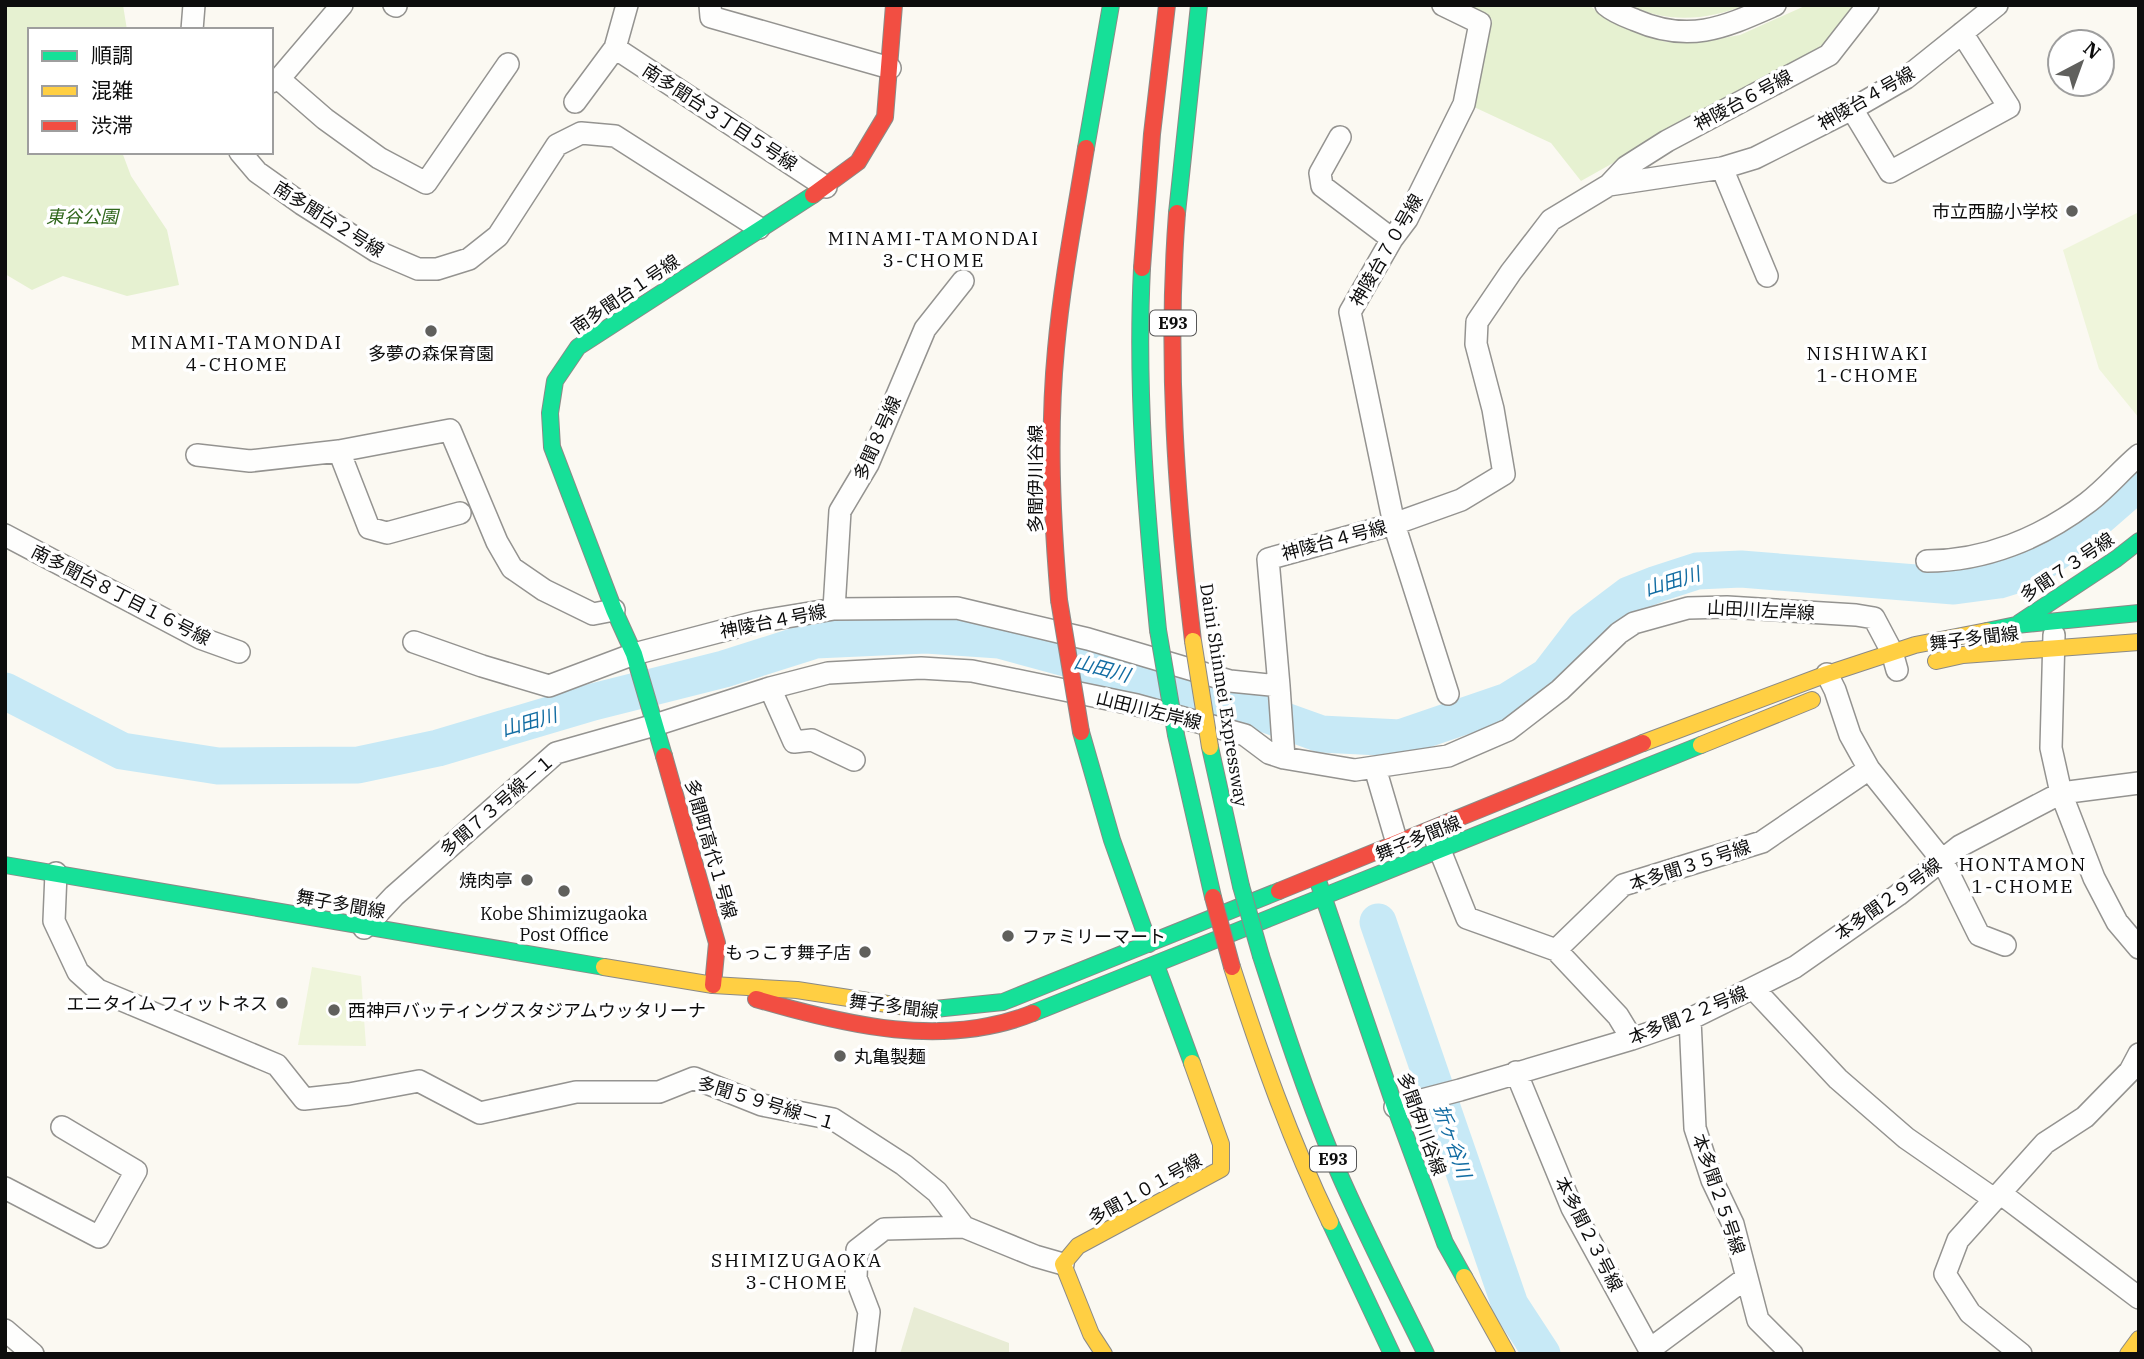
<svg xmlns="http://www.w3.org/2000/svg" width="2144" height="1359" font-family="'IBM Plex Serif','Noto Sans JP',serif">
	<rect width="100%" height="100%" fill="#fbf9f2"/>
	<path fill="#e6f1d1" d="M 5,5 L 123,5 L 127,30 L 30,30 L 30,152 L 122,152 L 131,176 L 167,230 L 179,285 L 127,296 L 63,276 L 32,290 L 5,274 Z
		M 1465,5 L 1589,5 L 1609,21 L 1666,42 L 1712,40 L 1740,35 L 1807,5 L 1855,5 L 1840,26 L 1823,45 L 1581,181 L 1551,143 L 1474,107 L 1492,19 Z
		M 1631,5 L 1745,5 C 1710,20 1665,24 1631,5 Z"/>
	<path fill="#e8ecd5" d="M 914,1307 L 1009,1343 L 1009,1354 L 900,1354 Z"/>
	<path fill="#eff5db" d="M 2139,212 L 2139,418 L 2099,369 L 2063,250 Z
		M 312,967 L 361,976 L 366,1046 L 298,1045 Z"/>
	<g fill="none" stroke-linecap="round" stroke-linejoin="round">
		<path stroke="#c7e9f6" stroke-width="37" d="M 5,691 L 122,751 L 218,766 L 358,765 L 438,748 L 593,702 L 724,669 L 815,640 L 926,635 L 999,640 L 1246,707 L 1321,734 L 1400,738 L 1508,701 L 1548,676 L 1584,629 L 1629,595 L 1657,584 L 1697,571 L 1741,569 L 1954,586 L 1999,580 L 2031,570 L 2069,543 L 2139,482
			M 1378,922 L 1510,1305 L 1542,1354"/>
		<defs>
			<path id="street" d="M 394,5 L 396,6
				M 710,5 L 711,17 L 890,68
				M 1443,5 L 1480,23 L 1464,104 L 1407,219 L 1392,239 L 1350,312 L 1394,524 L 1448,694
				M 1606,5 C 1614,12 1625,16 1635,20 C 1690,44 1725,27 1775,5
				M 192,30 L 194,5
				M 615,48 L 826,187
				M 279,79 L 325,119 L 379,158 L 426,183 L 508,64
				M 271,82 L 279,79 L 342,5
				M 575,102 L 615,48 L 627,5
				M 1852,109 L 1890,172 L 2009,107 L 1962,33
				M 1340,137 L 1320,173 L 1322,186 L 1392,239
				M 240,152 L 257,172 L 302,204 L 376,251 L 418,269 L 437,269 L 469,259 L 498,236 L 557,145 L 581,133 L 615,136 L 759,228
				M 1722,168 L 1767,276
				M 1609,185 L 1626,167 L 1667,141 L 1829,55 L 1868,5
				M 339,451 L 369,528 L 387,533 L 460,513
				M 197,455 L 250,461 L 339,451 L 450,430 L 497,542 L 512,568 L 544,590 L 593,614 L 614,610
				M 5,535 L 200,638 L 239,652
				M 1927,561 C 1985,561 2041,538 2087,503 C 2106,489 2121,470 2139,455
				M 834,609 L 840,511 L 868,464 L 925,329 L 963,281
				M 2054,635 L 2051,748 L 2061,793 L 2094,878 L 2117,922 L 2139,948
				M 414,642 L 482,666 L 549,686 L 634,654 L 756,622 L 834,609 L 957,608 L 1088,639 L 1230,681 L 1279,686 L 1268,559 L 1394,524 L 1461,500 L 1504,474 L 1493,409 L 1476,344 L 1477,322 L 1511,272 L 1551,220 L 1609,185 L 1722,168 L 1755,158 L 1852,109 L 1906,78 L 1997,5
				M 1827,674 L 1835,690 L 1850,735 L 1869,769 L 1942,860 L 1979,935 L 2005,945
				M 1279,686 L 1284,758
				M 770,688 L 794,742 L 812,740 L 854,760
				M 1375,768 L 1397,843
				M 1435,838 L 1467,918 L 1556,950 L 1618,1016 L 1632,1039
				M 56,873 L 54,921 L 78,972 L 98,990 L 277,1065 L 304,1099 L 349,1094 L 419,1081 L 480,1113 L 576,1092 L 659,1092 L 694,1078 L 762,1105 L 833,1119 L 904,1165 L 937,1192 L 964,1227 L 1035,1256 L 1063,1264
				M 364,928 L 394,896 L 556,753 L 655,725 L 770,688 L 828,673 L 921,668 L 972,671 L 1137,705 L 1245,735 L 1269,753 L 1284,758 L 1355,770 L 1448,756 L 1508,730 L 1560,690 L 1619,633 L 1634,623 L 1688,608 L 1727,607 L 1856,615 L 1874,618 L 1892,652 L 1897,670
				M 1556,950 L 1623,885 L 1762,842 L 1869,769
				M 1753,988 L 1795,967 L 1898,895 L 1960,846 L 2061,793 L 2139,783
				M 1690,1019 L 1695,1128 L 1712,1180 L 1733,1224 L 1758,1320 L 1792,1354
				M 1516,1072 L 1572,1208 L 1652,1354
				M 1395,1107 L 1460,1090 L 1632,1039 L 1690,1019 L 1753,988 L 1838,1079 L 1906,1138 L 1994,1199
				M 5,1188 L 99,1237 L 136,1171 L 62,1127
				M 2000,1193 L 2139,1298
				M 5,1330 L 33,1354
				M 1649,1350 L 1746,1278
				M 864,1354 L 869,1312 L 856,1278 L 857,1250 L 884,1229 L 964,1227
				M 2021,1354 L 1970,1313 L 1945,1274 L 1958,1240 L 2045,1143 L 2085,1117 L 2130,1071 L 2139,1054"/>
			<path id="fast" d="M 1086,148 L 1111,5
				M 1177,213 L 1199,5
				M 1142,268 C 1136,389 1146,509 1158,630
				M 2019,623 L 2116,559 L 2139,541
				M 1987,631 L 2016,625 L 2139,613
				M 1081,732 L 1112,840 L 1149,944
				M 1176,735 L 1213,897
				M 1210,747 L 1241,886
				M 664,756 L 634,654 L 614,610 L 552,447 L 550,413 L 555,381 L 578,347 L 813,195
				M 5,865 L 604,967
				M 1318,881 L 1395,1107 L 1445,1243 L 1464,1277
				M 1261,956 C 1283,1024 1305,1091 1332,1157 C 1360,1224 1394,1289 1426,1354
				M 1156,965 L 1192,1063
				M 913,1008 L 925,1010 L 1003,1002 L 1279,891
				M 1033,1013 L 1701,745
				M 1330,1222 L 1392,1354"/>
			<path id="slow" d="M 1936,661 L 1963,655 L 2139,642
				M 1643,743 L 1827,674 L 1915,645 L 1987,631
				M 1701,745 L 1812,700
				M 604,967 L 713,985 L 797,990 L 913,1008
				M 1232,967 C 1260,1054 1290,1139 1330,1222
				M 1464,1277 L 1507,1354
				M 1104,1354 L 1091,1334 L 1063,1264 L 1078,1246 L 1221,1169 L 1221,1144 L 1192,1063
				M 2128,1354 L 2139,1339"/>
			<path id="jam" d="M 813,195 L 858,162 L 885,117 L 894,5
				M 1177,213 C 1166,357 1176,498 1193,641
				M 1142,268 L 1152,134 L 1167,5
				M 1059,600 C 1052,517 1048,433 1056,349 C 1062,282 1075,215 1086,148
				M 664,756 L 717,943 L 713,985
				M 1279,891 L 1643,743
				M 756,999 C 845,1025 944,1049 1033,1013"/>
		</defs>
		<use href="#street" stroke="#949390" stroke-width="24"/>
		<use href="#fast" stroke="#8b8a87" stroke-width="18"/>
		<use href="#slow" stroke="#8b8a87" stroke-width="18"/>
		<use href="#jam" stroke="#8b8a87" stroke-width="18"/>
		<use href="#street" stroke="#fefefd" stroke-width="21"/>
		<use href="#fast" stroke="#16e098" stroke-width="16"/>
		<use href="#slow" stroke="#ffcf43" stroke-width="16"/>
		<use href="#jam" stroke="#f24e42" stroke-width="16"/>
		<defs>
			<path id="fast-bridge" d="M 1158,630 L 1176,735
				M 1241,886 L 1261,956"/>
			<path id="slow-bridge" d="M 1193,641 L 1210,747"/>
			<path id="jam-bridge" d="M 1059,600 L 1081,732
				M 1213,897 L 1232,967"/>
		</defs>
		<use href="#fast-bridge" stroke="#8b8a87" stroke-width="18" stroke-linecap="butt"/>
		<use href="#slow-bridge" stroke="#8b8a87" stroke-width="18" stroke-linecap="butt"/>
		<use href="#jam-bridge" stroke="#8b8a87" stroke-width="18" stroke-linecap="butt"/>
		<use href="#fast-bridge" stroke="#16e098" stroke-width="16"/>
		<use href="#slow-bridge" stroke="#ffcf43" stroke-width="16"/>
		<use href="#jam-bridge" stroke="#f24e42" stroke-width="16"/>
	</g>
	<g fill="#60605d" stroke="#fff" stroke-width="2.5">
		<circle cx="2072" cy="211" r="7"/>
		<circle cx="431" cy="331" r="7"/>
		<circle cx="527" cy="880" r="7"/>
		<circle cx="564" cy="891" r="7"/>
		<circle cx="1008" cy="936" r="7"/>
		<circle cx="865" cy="952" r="7"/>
		<circle cx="282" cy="1003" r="7"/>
		<circle cx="334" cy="1010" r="7"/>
		<circle cx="840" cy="1056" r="7"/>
	</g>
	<g text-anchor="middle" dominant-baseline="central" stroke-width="7" stroke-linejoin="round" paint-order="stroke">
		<g fill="#fff" stroke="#565656" stroke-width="2">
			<rect x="1150" y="310.5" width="46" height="25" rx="5"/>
			<rect x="1310" y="1146.5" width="46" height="25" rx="5"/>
		</g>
		<g font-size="16" font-weight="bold" fill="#0d0d0d">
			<text x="1173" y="323">E93</text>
			<text x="1333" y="1159">E93</text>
		</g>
		<g font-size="18" fill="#0d0d0d" stroke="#fff">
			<text transform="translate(1866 98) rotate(-30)">神陵台４号線</text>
			<text transform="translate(1743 100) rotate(-28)">神陵台６号線</text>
			<text transform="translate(720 117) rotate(33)">南多聞台３丁目５号線</text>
			<text transform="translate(329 219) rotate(32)">南多聞台２号線</text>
			<text transform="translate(1386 250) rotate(-60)">神陵台７０号線</text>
			<text transform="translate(625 294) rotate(-34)">南多聞台１号線</text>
			<text transform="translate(877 438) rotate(-66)">多聞８号線</text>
			<text transform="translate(1035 479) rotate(-90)">多聞伊川谷線</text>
			<text transform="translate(1334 540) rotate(-15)">神陵台４号線</text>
			<text transform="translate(2067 567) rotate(-34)">多聞７３号線</text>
			<text transform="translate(121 595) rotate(27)">南多聞台８丁目１６号線</text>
			<text transform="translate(1761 610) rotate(3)">山田川左岸線</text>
			<text transform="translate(773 621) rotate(-11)">神陵台４号線</text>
			<text transform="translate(1974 638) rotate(-7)">舞子多聞線</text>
			<text transform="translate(1224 695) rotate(81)">Daini Shinmei Expressway</text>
			<text transform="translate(1149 710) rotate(14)">山田川左岸線</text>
			<text transform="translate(497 805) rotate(-41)">多聞７３号線－１</text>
			<text transform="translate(1418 838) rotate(-22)">舞子多聞線</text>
			<text transform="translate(711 849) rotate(74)">多聞町高代１号線</text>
			<text transform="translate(1690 865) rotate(-18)">本多聞３５号線</text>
			<text transform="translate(1888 899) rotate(-36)">本多聞２９号線</text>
			<text transform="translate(341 904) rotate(10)">舞子多聞線</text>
			<text transform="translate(894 1006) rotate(7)">舞子多聞線</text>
			<text transform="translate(1688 1015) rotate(-22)">本多聞２２号線</text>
			<text transform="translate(767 1103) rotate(17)">多聞５９号線－１</text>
			<text transform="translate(1422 1124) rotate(70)">多聞伊川谷線</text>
			<text transform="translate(1145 1189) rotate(-29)">多聞１０１号線</text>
			<text transform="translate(1719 1194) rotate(71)">本多聞２５号線</text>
			<text transform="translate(1589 1234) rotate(63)">本多聞２３号線</text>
		</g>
		<g font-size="18" fill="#0d0d0d" stroke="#fff" text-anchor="end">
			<text x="2058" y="211">市立西脇小学校</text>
			<text x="431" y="353" text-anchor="middle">多夢の森保育園</text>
			<text x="513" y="880">焼肉亭</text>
			<text x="564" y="913" text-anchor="middle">Kobe Shimizugaoka<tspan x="564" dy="21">Post Office</tspan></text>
			<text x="1022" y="936" text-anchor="start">ファミリーマート</text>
			<text x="851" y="952">もっこす舞子店</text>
			<text x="268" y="1003">エニタイム フィットネス</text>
			<text x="348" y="1010" text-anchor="start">西神戸バッティングスタジアムウッタリーナ</text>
			<text x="854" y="1056" text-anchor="start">丸亀製麺</text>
		</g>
		<g font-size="18" font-style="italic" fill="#30671c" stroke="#fff">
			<text x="82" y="216">東谷公園</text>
		</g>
		<g font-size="19" letter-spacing="2" fill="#0d0d0d" stroke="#fff">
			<text x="934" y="238">MINAMI-TAMONDAI<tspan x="934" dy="22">3-CHOME</tspan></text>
			<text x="237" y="342">MINAMI-TAMONDAI<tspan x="237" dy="22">4-CHOME</tspan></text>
			<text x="1868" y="353">NISHIWAKI<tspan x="1868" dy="22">1-CHOME</tspan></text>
			<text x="2023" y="864">HONTAMON<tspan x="2023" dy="22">1-CHOME</tspan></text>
			<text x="797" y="1260">SHIMIZUGAOKA<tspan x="797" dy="22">3-CHOME</tspan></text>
		</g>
		<g font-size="19" font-style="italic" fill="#136da3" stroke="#fff">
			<text transform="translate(1672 581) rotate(-17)">山田川</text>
			<text transform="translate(1102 668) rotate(15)">山田川</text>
			<text transform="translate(529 722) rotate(-16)">山田川</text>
			<text transform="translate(1453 1141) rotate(71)">折ヶ谷川</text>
		</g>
	</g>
	<rect width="2144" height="1359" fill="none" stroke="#0d0d0d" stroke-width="14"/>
	<rect x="28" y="28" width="245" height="126" fill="#ffffff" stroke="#9e9e9e" stroke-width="2"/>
	<rect x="42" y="51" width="35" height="10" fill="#16e098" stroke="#9e9e9e" stroke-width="2"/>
	<text x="91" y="63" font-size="21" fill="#0d0d0d">順調</text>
	<rect x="42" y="86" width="35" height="10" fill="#ffcf43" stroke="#9e9e9e" stroke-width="2"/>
	<text x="91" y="98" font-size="21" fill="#0d0d0d">混雑</text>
	<rect x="42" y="121" width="35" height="10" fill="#f24e42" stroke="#9e9e9e" stroke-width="2"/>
	<text x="91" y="133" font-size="21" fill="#0d0d0d">渋滞</text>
	<g transform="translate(2081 63) rotate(41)"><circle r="33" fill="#ffffff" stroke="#9e9e9e" stroke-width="2"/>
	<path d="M0-5L12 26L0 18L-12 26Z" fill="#60605d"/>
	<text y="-10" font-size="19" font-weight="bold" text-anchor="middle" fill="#0d0d0d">N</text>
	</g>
</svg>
